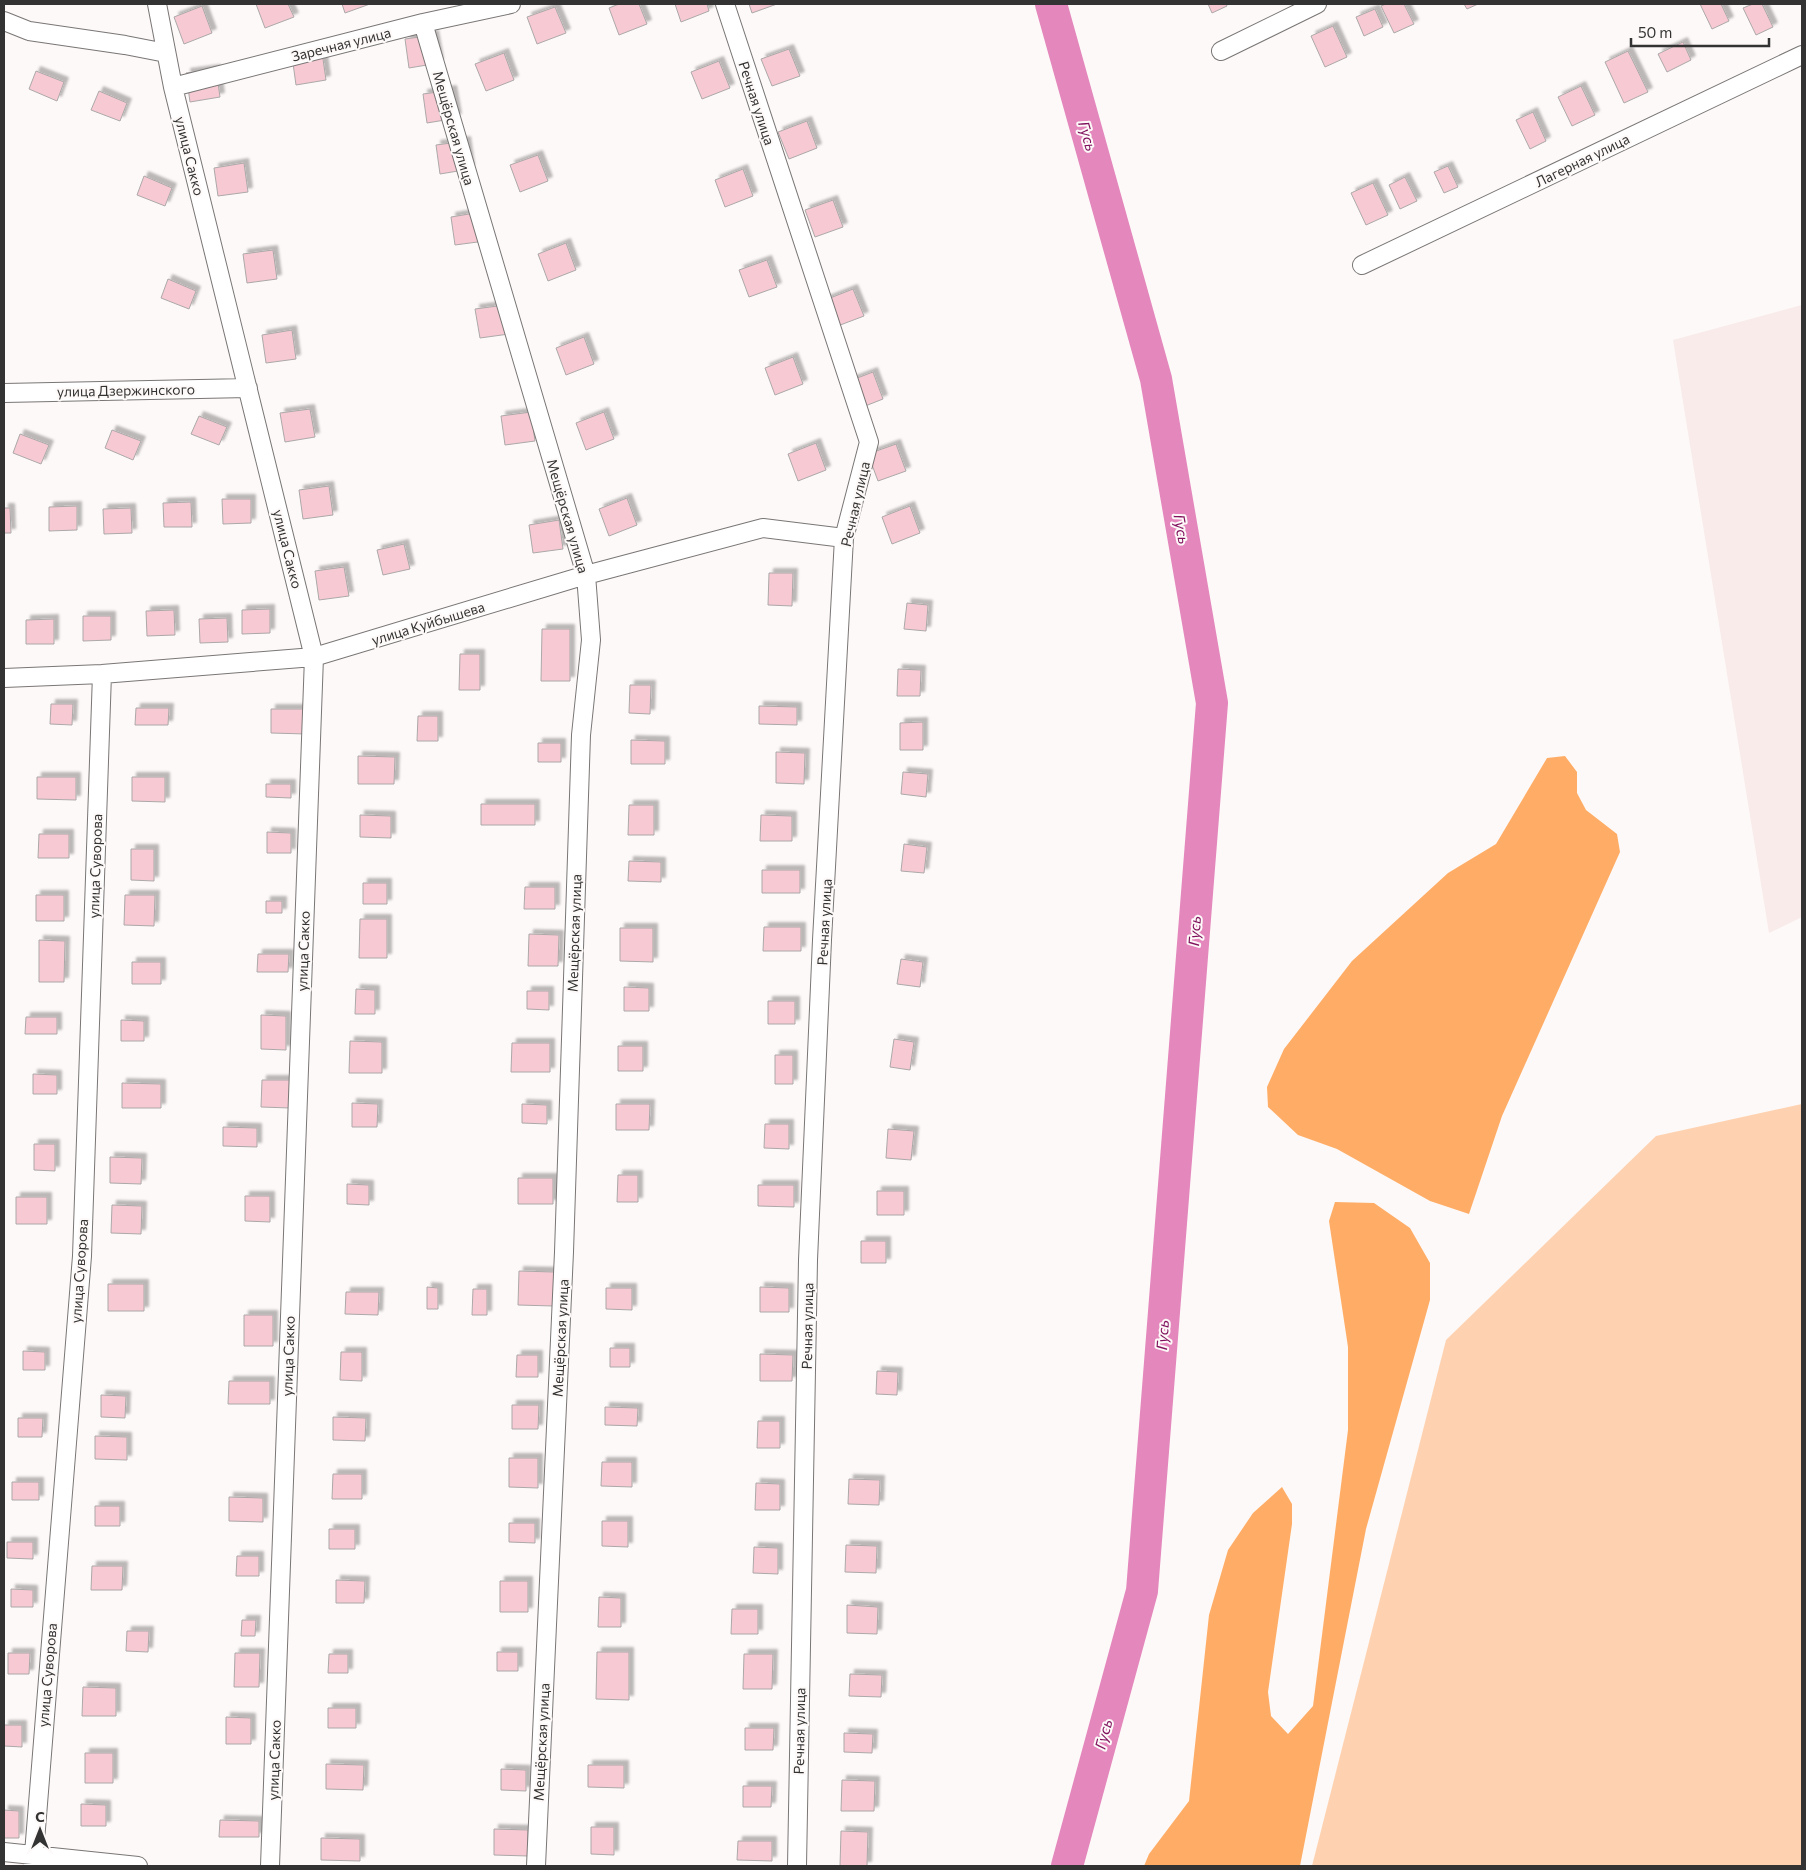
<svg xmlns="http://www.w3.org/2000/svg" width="1806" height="1870" font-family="Commissioner,sans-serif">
	<defs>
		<filter id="shadow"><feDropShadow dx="4.5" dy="-4.5" stdDeviation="1" flood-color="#0004"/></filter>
	</defs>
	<rect width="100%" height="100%" fill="#fdf9f8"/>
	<path fill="#f8ebea" d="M 1802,305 L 1802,917 L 1769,933 L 1673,340 Z"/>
	<path fill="#fed2b0" d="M 1802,1104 L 1802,1866 L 1312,1866 L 1446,1340 L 1656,1136 Z"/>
	<path fill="#ffad66" d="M 1565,756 L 1577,772 L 1577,793 L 1586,810 L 1617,834 L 1620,852 L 1502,1116 L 1469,1214 L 1430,1201 L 1337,1149 L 1298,1135 L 1268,1107 L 1267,1087 L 1284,1049 L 1352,961 L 1448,873 L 1496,844 L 1547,758 Z
		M 1335,1202 L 1374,1203 L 1410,1228 L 1430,1263 L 1430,1300 L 1366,1529 L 1300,1866 L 1144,1866 L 1149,1854 L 1189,1801 L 1209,1615 L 1228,1550 L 1253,1513 L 1282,1487 L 1292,1504 L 1292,1524 L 1268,1692 L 1271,1716 L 1288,1734 L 1313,1706 L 1348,1430 L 1348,1347 L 1329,1221 Z"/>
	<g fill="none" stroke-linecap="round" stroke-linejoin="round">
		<path stroke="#e387bc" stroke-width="32" d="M 1051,4 L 1156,379 L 1212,703 L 1142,1591 L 1067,1866"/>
	</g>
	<path fill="#f6c9d3" stroke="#aca8a9" filter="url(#shadow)" d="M 256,4 L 288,4 L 294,17 L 265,28 Z
		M 342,4 L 370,4 L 345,13 Z
		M 619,4 L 639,4 L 647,24 L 619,35 L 609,8 Z
		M 675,4 L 707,4 L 709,11 L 681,22 Z
		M 749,4 L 777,4 L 752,13 Z
		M 1208,4 L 1226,4 L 1227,6 L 1212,13 Z
		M 1386,4 L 1404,4 L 1414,24 L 1394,33 L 1381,6 Z
		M 1464,4 L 1478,4 L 1467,9 Z
		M 1700,4 L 1721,4 L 1729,21 L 1712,29 Z
		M 1753,4 L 1762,4 L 1773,27 L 1756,35 L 1743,8 Z
		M 202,6 L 212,33 L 184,44 L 174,17 Z
		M 555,7 L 566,33 L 537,44 L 527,17 Z
		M 1375,9 L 1383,27 L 1364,36 L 1356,17 Z
		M 1333,26 L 1347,57 L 1325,67 L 1311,36 Z
		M 434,35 L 439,63 L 409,68 L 405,39 Z
		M 1683,42 L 1691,60 L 1667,72 L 1658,54 Z
		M 789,49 L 800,76 L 772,86 L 761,59 Z
		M 1628,51 L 1648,92 L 1624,103 L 1605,62 Z
		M 322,52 L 326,80 L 296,85 L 292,56 Z
		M 504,53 L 514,80 L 486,91 L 475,64 Z
		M 719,61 L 730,88 L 702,99 L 691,72 Z
		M 216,69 L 220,97 L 190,102 L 186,73 Z
		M 36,71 L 64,82 L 57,101 L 29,89 Z
		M 1581,86 L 1595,115 L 1572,126 L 1558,97 Z
		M 452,90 L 457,118 L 427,123 L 423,94 Z
		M 99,91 L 127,103 L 120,121 L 91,110 Z
		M 1533,112 L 1546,141 L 1530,149 L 1516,120 Z
		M 807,121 L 817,148 L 789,159 L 778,132 Z
		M 466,141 L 470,169 L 440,174 L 436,145 Z
		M 538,155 L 548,181 L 520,192 L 510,165 Z
		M 244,163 L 248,192 L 218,196 L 214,168 Z
		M 1448,166 L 1458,187 L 1444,193 L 1434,172 Z
		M 743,169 L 753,196 L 725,207 L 715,180 Z
		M 144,176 L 172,188 L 165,206 L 137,195 Z
		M 1405,177 L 1417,201 L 1400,209 L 1389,185 Z
		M 1373,183 L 1388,215 L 1366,225 L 1351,193 Z
		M 833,200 L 843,227 L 815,237 L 805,210 Z
		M 481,212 L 485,241 L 455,245 L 451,217 Z
		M 566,243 L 576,270 L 548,281 L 538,254 Z
		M 273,250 L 277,279 L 247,283 L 243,254 Z
		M 767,260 L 777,287 L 749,297 L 739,270 Z
		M 168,279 L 196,291 L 189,309 L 161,298 Z
		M 853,289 L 864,316 L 835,327 L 825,300 Z
		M 505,305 L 509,334 L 480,338 L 475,309 Z
		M 292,330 L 296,359 L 266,363 L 262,335 Z
		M 584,337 L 594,364 L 566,375 L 556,348 Z
		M 793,357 L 803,384 L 775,395 L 765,368 Z
		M 873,372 L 883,399 L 855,410 L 844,383 Z
		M 310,409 L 315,437 L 285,442 L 280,413 Z
		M 531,412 L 535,441 L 505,445 L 501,416 Z
		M 604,412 L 614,439 L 586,450 L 576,423 Z
		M 199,416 L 227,427 L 219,445 L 191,434 Z
		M 112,430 L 141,441 L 133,460 L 105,448 Z
		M 20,434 L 49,445 L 41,464 L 13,453 Z
		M 816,443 L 826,470 L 798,481 L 788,454 Z
		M 896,444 L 906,471 L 878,481 L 868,454 Z
		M 329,486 L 333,515 L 303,519 L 299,490 Z
		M 627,498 L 637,525 L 609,536 L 599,509 Z
		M 222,499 L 251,499 L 251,523 L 223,524 Z
		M 191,502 L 192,527 L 164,527 L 163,503 Z
		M 77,506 L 77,530 L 49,531 L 49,507 Z
		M 910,506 L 920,533 L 892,544 L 882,517 Z
		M 4,508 L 10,508 L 11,533 L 4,533 Z
		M 131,508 L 132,533 L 104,534 L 103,509 Z
		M 559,520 L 563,549 L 533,553 L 529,525 Z
		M 404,544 L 410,569 L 383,575 L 377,550 Z
		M 344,567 L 349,596 L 319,600 L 315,571 Z
		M 769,573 L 793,573 L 792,606 L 768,605 Z
		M 907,603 L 928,605 L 926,631 L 904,629 Z
		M 270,609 L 270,633 L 242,634 L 242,610 Z
		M 174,610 L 175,635 L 147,636 L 146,611 Z
		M 83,616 L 111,616 L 111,640 L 83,641 Z
		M 227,618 L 228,642 L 200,643 L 199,619 Z
		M 54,619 L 54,644 L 26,644 L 26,620 Z
		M 542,629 L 570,629 L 570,681 L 541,681 Z
		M 460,654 L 480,654 L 480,690 L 459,690 Z
		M 898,669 L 921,670 L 920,696 L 897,696 Z
		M 630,685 L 651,685 L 650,714 L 629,713 Z
		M 51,704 L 73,704 L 72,725 L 50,724 Z
		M 759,706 L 797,707 L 797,725 L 759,724 Z
		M 136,708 L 169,708 L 168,725 L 135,725 Z
		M 271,709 L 306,709 L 306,734 L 271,733 Z
		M 418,716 L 438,716 L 438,741 L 417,741 Z
		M 923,722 L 923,750 L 900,750 L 900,723 Z
		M 631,740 L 665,741 L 665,764 L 631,764 Z
		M 538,743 L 561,743 L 561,762 L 538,762 Z
		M 776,752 L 805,753 L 804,784 L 776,783 Z
		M 358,756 L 395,757 L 394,784 L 358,784 Z
		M 903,772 L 928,774 L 926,797 L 901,794 Z
		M 37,777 L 76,777 L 76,800 L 37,799 Z
		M 132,777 L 165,777 L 165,802 L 132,801 Z
		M 266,784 L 291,784 L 291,798 L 266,797 Z
		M 481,804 L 535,804 L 535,825 L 481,825 Z
		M 629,805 L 654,805 L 654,835 L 628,835 Z
		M 360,815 L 391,816 L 391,838 L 360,837 Z
		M 761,815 L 792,816 L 792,841 L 760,841 Z
		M 267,832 L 291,833 L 291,853 L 267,853 Z
		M 39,834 L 69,834 L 69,858 L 38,858 Z
		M 904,844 L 927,847 L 924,873 L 901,871 Z
		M 131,849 L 154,849 L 154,881 L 131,880 Z
		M 629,861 L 661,862 L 661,882 L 628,881 Z
		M 762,870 L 800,870 L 800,893 L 762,893 Z
		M 363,883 L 387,883 L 387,904 L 363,904 Z
		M 525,887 L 555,887 L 555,909 L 524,909 Z
		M 36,895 L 64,895 L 64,921 L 36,921 Z
		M 125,895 L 155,895 L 154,926 L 124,925 Z
		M 266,901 L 282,901 L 282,913 L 266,913 Z
		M 360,919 L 387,919 L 387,958 L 359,958 Z
		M 764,927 L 801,927 L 801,951 L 763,951 Z
		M 620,928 L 653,928 L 653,962 L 620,961 Z
		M 529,934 L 559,935 L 558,966 L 528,966 Z
		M 39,940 L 65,941 L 64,982 L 39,982 Z
		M 258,954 L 289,954 L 288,972 L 257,972 Z
		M 901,959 L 923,962 L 920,987 L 897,984 Z
		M 132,962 L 161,962 L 161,984 L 132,984 Z
		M 624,987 L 649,988 L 649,1011 L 624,1011 Z
		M 356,989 L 375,990 L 375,1014 L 355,1014 Z
		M 527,991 L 549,991 L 549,1010 L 527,1009 Z
		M 768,1001 L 795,1001 L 795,1024 L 768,1024 Z
		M 261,1015 L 286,1016 L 286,1050 L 261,1049 Z
		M 26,1017 L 57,1017 L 57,1034 L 25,1034 Z
		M 121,1020 L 144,1021 L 144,1041 L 121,1041 Z
		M 894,1039 L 914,1042 L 910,1070 L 890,1067 Z
		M 350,1041 L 382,1042 L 382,1073 L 349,1073 Z
		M 512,1043 L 550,1043 L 550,1072 L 511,1072 Z
		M 618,1046 L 643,1046 L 643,1071 L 618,1071 Z
		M 775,1055 L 793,1055 L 793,1084 L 775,1084 Z
		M 33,1074 L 57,1075 L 57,1094 L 33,1094 Z
		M 262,1080 L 290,1080 L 290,1108 L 261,1107 Z
		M 122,1083 L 161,1084 L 161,1108 L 122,1108 Z
		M 352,1103 L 378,1104 L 377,1127 L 352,1127 Z
		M 522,1104 L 547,1105 L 547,1124 L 522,1123 Z
		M 616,1104 L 650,1104 L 649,1130 L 616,1130 Z
		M 765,1124 L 789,1124 L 789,1149 L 764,1148 Z
		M 223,1127 L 257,1128 L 257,1147 L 223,1146 Z
		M 888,1129 L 914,1131 L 911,1160 L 886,1158 Z
		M 34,1144 L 55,1144 L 55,1171 L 34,1170 Z
		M 110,1157 L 142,1158 L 141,1184 L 110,1183 Z
		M 618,1175 L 638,1175 L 638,1202 L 617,1202 Z
		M 518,1178 L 553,1178 L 553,1204 L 518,1204 Z
		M 347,1184 L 369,1185 L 369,1205 L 347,1204 Z
		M 758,1185 L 794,1185 L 794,1207 L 758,1206 Z
		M 877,1191 L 904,1191 L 904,1215 L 877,1215 Z
		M 245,1196 L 270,1196 L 270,1222 L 245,1221 Z
		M 16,1197 L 47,1197 L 47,1224 L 16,1224 Z
		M 112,1205 L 142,1206 L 141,1234 L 111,1233 Z
		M 861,1241 L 886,1241 L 886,1263 L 861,1263 Z
		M 519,1271 L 554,1272 L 553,1306 L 518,1305 Z
		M 108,1284 L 144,1284 L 144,1311 L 108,1311 Z
		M 427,1287 L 438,1288 L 438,1309 L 427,1309 Z
		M 760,1287 L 789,1288 L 789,1312 L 760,1312 Z
		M 606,1288 L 632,1288 L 632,1310 L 606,1309 Z
		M 473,1289 L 487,1289 L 487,1315 L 472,1315 Z
		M 346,1292 L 379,1292 L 378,1315 L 345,1314 Z
		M 244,1315 L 273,1315 L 273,1346 L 244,1346 Z
		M 610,1348 L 630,1348 L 630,1367 L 610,1367 Z
		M 23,1351 L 45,1352 L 45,1370 L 23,1370 Z
		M 341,1352 L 362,1352 L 362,1381 L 340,1380 Z
		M 760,1354 L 793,1355 L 792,1381 L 760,1381 Z
		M 517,1355 L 538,1355 L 538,1377 L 516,1377 Z
		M 877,1371 L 898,1372 L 897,1395 L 876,1394 Z
		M 229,1381 L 270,1381 L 270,1404 L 228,1404 Z
		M 101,1395 L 126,1396 L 125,1418 L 101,1417 Z
		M 512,1405 L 539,1405 L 538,1429 L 512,1429 Z
		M 605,1407 L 638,1408 L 637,1426 L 605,1425 Z
		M 333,1417 L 366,1418 L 365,1441 L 333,1440 Z
		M 18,1418 L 43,1418 L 42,1437 L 18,1437 Z
		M 758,1421 L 780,1421 L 780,1448 L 757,1448 Z
		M 95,1436 L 127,1437 L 127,1460 L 95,1459 Z
		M 509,1458 L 538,1458 L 538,1488 L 509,1487 Z
		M 602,1462 L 632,1462 L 632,1487 L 601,1486 Z
		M 333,1474 L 362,1474 L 362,1499 L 332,1499 Z
		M 849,1479 L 880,1480 L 879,1505 L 848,1504 Z
		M 12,1482 L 39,1482 L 39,1500 L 12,1500 Z
		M 756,1483 L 780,1484 L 780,1510 L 755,1510 Z
		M 229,1497 L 263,1498 L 263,1522 L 229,1521 Z
		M 95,1506 L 120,1506 L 120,1526 L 95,1526 Z
		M 602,1521 L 628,1521 L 628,1547 L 602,1546 Z
		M 509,1523 L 535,1523 L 535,1543 L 509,1542 Z
		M 329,1529 L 355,1529 L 355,1549 L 329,1549 Z
		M 7,1542 L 33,1542 L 33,1559 L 7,1558 Z
		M 846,1545 L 877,1546 L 876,1573 L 845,1572 Z
		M 754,1547 L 778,1548 L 778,1574 L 753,1573 Z
		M 237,1556 L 259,1556 L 259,1576 L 236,1576 Z
		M 92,1566 L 123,1566 L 122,1590 L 91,1590 Z
		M 336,1580 L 365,1581 L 364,1603 L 336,1603 Z
		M 500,1581 L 528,1581 L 528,1612 L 500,1612 Z
		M 11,1589 L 33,1590 L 33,1607 L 11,1607 Z
		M 599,1597 L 621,1598 L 621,1627 L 598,1627 Z
		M 847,1605 L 878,1607 L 877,1634 L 847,1633 Z
		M 732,1609 L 758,1609 L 758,1634 L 731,1634 Z
		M 242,1620 L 256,1620 L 255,1636 L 241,1636 Z
		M 127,1631 L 149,1631 L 148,1652 L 126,1651 Z
		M 497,1652 L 518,1652 L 518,1671 L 497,1671 Z
		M 597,1652 L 629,1652 L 629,1700 L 596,1699 Z
		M 8,1653 L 30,1653 L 29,1674 L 8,1674 Z
		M 235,1653 L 260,1653 L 259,1687 L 234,1687 Z
		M 329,1654 L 348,1654 L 348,1673 L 328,1673 Z
		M 744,1654 L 773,1654 L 772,1689 L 743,1689 Z
		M 850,1674 L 882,1675 L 881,1697 L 849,1696 Z
		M 83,1687 L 116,1688 L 116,1716 L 82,1716 Z
		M 328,1708 L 356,1708 L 356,1728 L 328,1728 Z
		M 226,1717 L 251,1718 L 251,1744 L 226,1744 Z
		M 4,1725 L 22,1725 L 22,1747 L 4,1746 Z
		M 745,1728 L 774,1728 L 773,1750 L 745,1750 Z
		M 844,1733 L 873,1734 L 872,1753 L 844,1752 Z
		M 85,1753 L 113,1753 L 113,1783 L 85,1783 Z
		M 326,1764 L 364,1765 L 363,1790 L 326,1789 Z
		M 588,1765 L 624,1765 L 624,1788 L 588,1787 Z
		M 501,1769 L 526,1770 L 526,1791 L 501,1790 Z
		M 842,1780 L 875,1781 L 874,1811 L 841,1811 Z
		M 743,1786 L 772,1786 L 771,1807 L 743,1807 Z
		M 81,1804 L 106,1805 L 106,1826 L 81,1826 Z
		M 4,1810 L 19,1811 L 19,1838 L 4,1838 Z
		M 220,1820 L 259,1821 L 259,1837 L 219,1837 Z
		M 591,1827 L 614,1827 L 614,1855 L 591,1854 Z
		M 494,1829 L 528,1830 L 528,1856 L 494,1855 Z
		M 841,1831 L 868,1832 L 867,1866 L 840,1866 Z
		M 321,1838 L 360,1839 L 360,1861 L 321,1860 Z
		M 738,1841 L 772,1841 L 772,1861 L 737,1860 Z"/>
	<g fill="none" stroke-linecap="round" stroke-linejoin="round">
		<defs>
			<path id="minor" d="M 157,4 L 173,87 L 314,657 L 270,1866
				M 725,4 L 869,442 L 844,538 L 822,940 L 808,1260 L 797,1866
				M 4,21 L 29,31 L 125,45 L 166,53
				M 423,23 L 586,575 L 591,640 L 581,735 L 564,1252 L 536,1866
				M 1221,51 L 1317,4
				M 173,87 L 423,23 L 511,4
				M 1362,265 L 1802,55
				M 4,393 L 248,388
				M 4,678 L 102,674 L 314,657 L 586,575 L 763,528 L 844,538
				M 4,1852 L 138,1866
				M 33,1866 L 82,1256 L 102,674"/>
		</defs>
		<use href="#minor" stroke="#797675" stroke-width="20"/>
		<use href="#minor" stroke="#fff" stroke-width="18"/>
	</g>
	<g text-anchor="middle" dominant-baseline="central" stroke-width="4" stroke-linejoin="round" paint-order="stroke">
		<g font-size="14" fill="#343333" stroke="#fdf9f8">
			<text transform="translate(341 44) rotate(-14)">Заречная улица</text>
			<text transform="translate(757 103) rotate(72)">Речная улица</text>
			<text transform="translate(454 128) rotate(74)">Мещёрская улица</text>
			<text transform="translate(190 156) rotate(76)">улица Сакко</text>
			<text transform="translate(1582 160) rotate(-26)">Лагерная улица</text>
			<text transform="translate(126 390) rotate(-1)">улица Дзержинского</text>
			<text transform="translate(855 504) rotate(-77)">Речная улица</text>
			<text transform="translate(568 516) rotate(74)">Мещёрская улица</text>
			<text transform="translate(288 549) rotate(76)">улица Сакко</text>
			<text transform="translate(428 623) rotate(-17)">улица Куйбышева</text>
			<text transform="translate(95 866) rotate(-88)">улица Суворова</text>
			<text transform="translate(824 922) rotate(-87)">Речная улица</text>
			<text transform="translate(574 933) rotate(-88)">Мещёрская улица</text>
			<text transform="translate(303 951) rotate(-88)">улица Сакко</text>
			<text transform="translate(79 1271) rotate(-86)">улица Суворова</text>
			<text transform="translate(807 1326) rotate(-89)">Речная улица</text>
			<text transform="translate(560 1338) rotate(-87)">Мещёрская улица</text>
			<text transform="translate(288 1356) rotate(-88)">улица Сакко</text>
			<text transform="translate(47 1675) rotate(-85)">улица Суворова</text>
			<text transform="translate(799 1731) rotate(-89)">Речная улица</text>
			<text transform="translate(541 1742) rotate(-87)">Мещёрская улица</text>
			<text transform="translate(274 1760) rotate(-88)">улица Сакко</text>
		</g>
		<g font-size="15" font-style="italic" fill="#7f105c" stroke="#fdf9f8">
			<text transform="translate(1088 136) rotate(74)">Гусь</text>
			<text transform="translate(1182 529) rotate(80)">Гусь</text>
			<text transform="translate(1194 931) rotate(-86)">Гусь</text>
			<text transform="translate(1162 1335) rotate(-86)">Гусь</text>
			<text transform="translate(1103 1734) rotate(-75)">Гусь</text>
		</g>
	</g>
	<rect width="1806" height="1870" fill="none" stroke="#343333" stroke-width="10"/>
	<g transform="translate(40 1830)" stroke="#fdf9f8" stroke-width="4" paint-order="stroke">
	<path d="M0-4L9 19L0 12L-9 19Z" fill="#343333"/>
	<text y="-8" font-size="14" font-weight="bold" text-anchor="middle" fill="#343333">С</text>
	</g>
	<path d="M1631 38v8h138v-8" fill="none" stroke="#343333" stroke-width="2.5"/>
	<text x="1638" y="38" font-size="15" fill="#343333" stroke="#fdf9f8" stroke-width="4" paint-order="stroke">50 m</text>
</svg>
